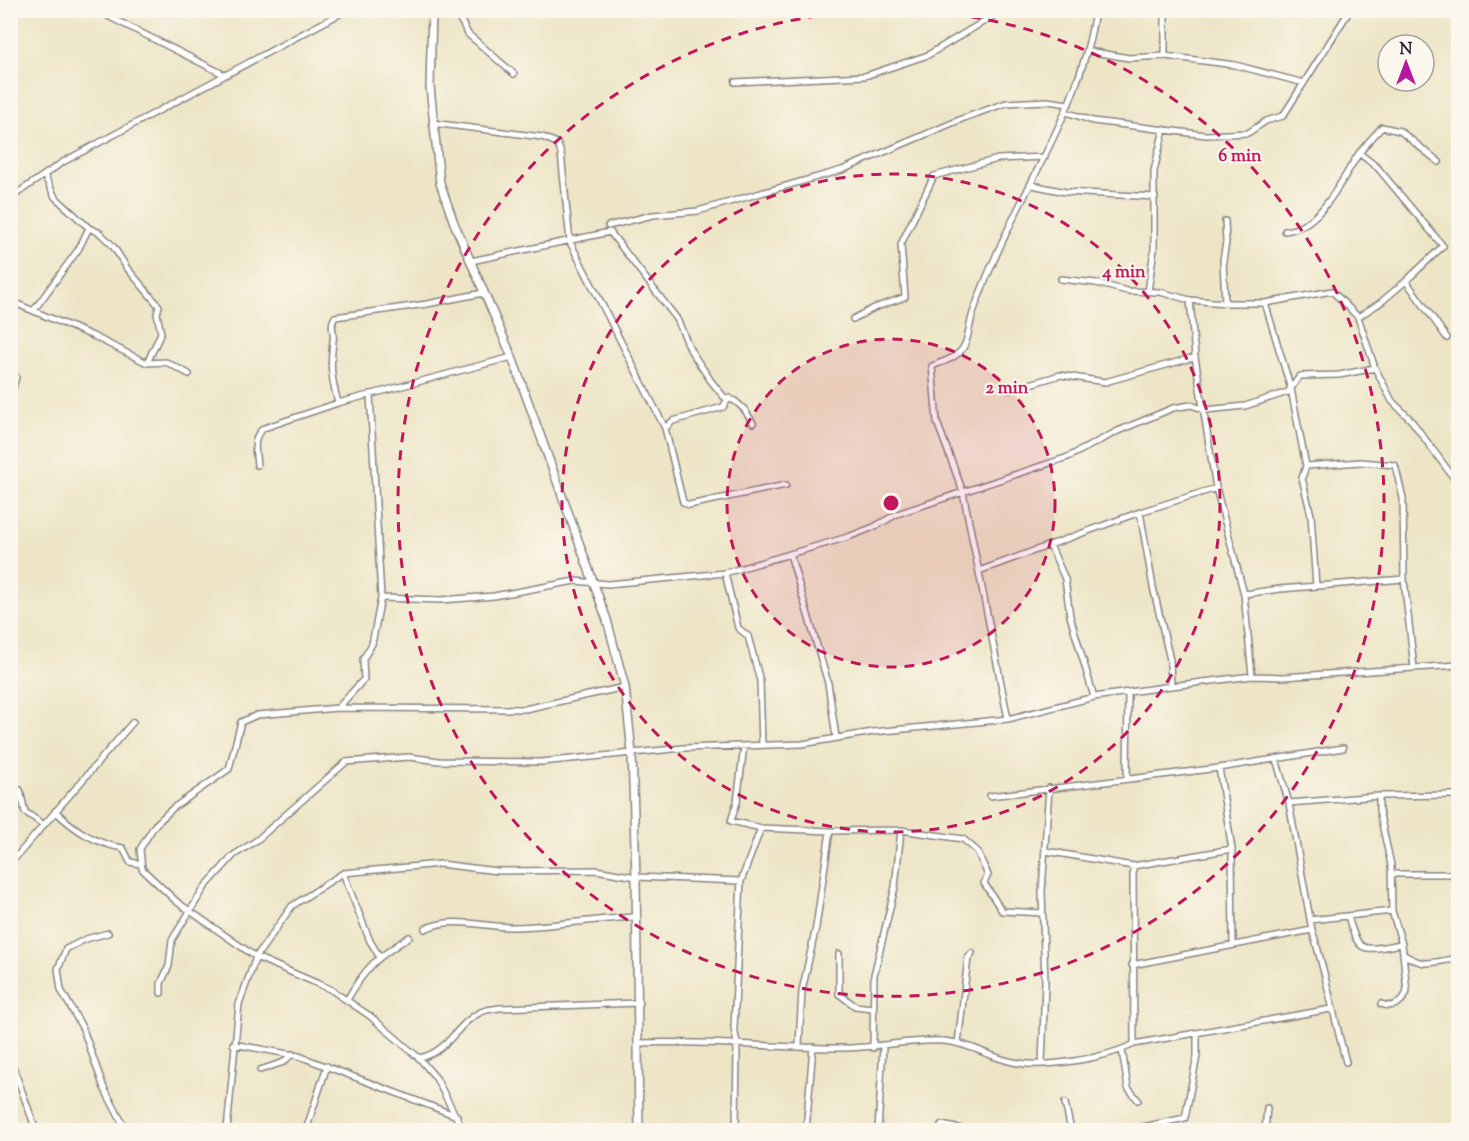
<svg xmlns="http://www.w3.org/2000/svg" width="1469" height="1141" font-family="'Sorts Mill Goudy',serif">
	<rect width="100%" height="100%" fill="#fbf7ec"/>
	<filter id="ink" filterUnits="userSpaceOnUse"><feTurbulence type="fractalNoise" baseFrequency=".0167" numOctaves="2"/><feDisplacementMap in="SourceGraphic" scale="12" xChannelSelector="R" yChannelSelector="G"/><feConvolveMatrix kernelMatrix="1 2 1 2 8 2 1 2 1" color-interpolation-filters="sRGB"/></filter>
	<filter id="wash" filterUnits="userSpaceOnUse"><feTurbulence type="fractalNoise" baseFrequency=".008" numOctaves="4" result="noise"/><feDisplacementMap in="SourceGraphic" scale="24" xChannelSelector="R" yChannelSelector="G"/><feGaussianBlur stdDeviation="1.35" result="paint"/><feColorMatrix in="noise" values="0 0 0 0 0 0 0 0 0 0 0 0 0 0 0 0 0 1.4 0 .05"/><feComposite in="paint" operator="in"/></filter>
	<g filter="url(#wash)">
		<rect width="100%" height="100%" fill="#ede5c6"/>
	</g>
	<g filter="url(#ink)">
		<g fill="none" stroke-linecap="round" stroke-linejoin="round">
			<defs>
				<path id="minor" d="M 96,10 L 225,75
					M 455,10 L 468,34 L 514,74
					M 1165,10 L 1165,56
					M 1088,51 L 1129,58 L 1165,56 L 1235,65 L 1304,83
					M 735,82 L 865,76 L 928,55 L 1003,10
					M 1066,112 L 1093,121 L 1206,135 L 1248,133 L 1266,121 L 1283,116 L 1350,10
					M 432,123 L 542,137 L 557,143 L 561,153 L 570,242 L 665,428 L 683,502 L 689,505 L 786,485
					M 1359,153 L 1377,167 L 1443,246 L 1406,281
					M 1032,185 L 1066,192 L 1155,197
					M 10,201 L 19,192 L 63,162 L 347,10
					M 608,226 L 653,215 L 698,211 L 842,170 L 964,118 L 1006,103 L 1047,101 L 1069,104
					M 89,228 L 100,233 L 113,246 L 127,268 L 159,306 L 157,314 L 161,333 L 147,363
					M 1285,231 C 1321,227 1340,182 1358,155 C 1365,145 1374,136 1382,127 L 1400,131 L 1439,162
					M 471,261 L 610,232 L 677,319 L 691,351 L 711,381 L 724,397 L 735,401 L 744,409 L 753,423
					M 1061,279 L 1096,283 L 1127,291 L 1160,292 L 1190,300 L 1225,303 L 1265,303 L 1332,291 L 1358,317
					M 1148,292 L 1154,249 L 1154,171 L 1164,129
					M 1190,300 L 1195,357 L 1216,488 L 1244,594 L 1252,676
					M 10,301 L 93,336 L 147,363 L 166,362 L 189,374
					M 1225,303 L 1223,260 L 1226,242 L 1225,221
					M 1265,303 L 1291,389 L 1306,466 L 1302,478 L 1311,515 L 1316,586
					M 34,310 L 78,250 L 89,228 L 55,197 L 44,175
					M 853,319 L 874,308 L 905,297 L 901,244 L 934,176 L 998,159 L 1045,157
					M 1447,338 L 1406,281 L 1380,303 L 1358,317 L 1375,368 L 1392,401 L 1411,420 L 1453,477 L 1458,481
					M 10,369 L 16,377 L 10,399
					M 1010,390 L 1060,375 L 1105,382 L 1195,357
					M 338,403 C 331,376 330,368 333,341 C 335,332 329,326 335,317 L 427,304 L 483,293
					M 665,428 L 673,421 L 723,407 L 729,398
					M 257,465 C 256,452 251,437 264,428 L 338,403 L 512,357
					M 1306,466 L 1361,462 L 1395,465 L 1403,498 L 1404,579 L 1414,668
					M 1140,512 L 1153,587 L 1170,660 L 1171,686
					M 1050,545 L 1065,579 L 1070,616 L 1094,697
					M 790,554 L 828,683 L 836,737
					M 979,571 L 1140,512 L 1216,488
					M 725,573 L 738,628 L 748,636 L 760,681 L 762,745
					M 1244,594 L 1280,589 L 1404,579
					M 381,598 L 441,600 L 494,596 L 575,581 L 608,584 L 725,573 L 848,537 L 874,527 L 897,514 L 1068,457 L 1118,431 L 1173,408 L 1191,405 L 1206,410 L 1245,406 L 1288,392 L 1300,376 L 1339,375 L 1375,368
					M 338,708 L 364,679 L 363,659 L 372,644 L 381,598 L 370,394
					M 1008,719 L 963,492 L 937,422 L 932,366 C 942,362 957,358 963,348 C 969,339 969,324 973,313 C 979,295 987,276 995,258 C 1030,176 1083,101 1095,10
					M 744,746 L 737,802 L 731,821 L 761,828 L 830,831 L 901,830 L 963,839 L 977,851 L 988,875 L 984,883 L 1002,911 L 1043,913
					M 1219,768 L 1232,849 L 1233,944
					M 1127,777 L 1128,693
					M 10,788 L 20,790 L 25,812 L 41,823
					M 990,796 L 1219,768 L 1343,748
					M 1379,796 L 1379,810 L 1391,865 L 1392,911 L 1402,944 L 1407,992 C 1402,1003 1393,1009 1381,1004
					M 1289,803 L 1379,796 L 1458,795
					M 55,811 C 75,830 96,844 123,848 L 130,862 L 140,864
					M 1046,851 L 1133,866 L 1232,849
					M 10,864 L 133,722
					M 1133,866 L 1134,1044
					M 343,873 L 370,941 L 379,956
					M 1391,874 L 1458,874
					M 1348,916 C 1359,956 1363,950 1402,944
					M 1310,920 L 1392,911
					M 425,929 C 452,915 486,928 515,927 C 555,926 595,919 635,917
					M 1312,930 C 1326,974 1334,1018 1346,1062
					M 108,933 L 86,939 L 66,949 L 58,969 L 61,990 L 83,1029 L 104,1088 L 126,1130
					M 839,954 L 839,994 L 855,1006 L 872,1008
					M 1403,954 C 1428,970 1433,960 1458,959
					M 1132,965 L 1312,930 L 1289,803 L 1276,759
					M 161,993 L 161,983 L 169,966 L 172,940 L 205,887 L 234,855 L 257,840 L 346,762 L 409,757 L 439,761 L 541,762 L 684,748 L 802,744 L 873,732 L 1008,719 L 1094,697 L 1171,686 L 1252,676 L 1283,677 L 1458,665
					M 347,1000 C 366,966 377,958 409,937
					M 638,1043 C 707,1040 775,1048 843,1048 C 876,1048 911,1039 944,1041 C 969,1043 989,1057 1013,1062 C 1044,1069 1106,1058 1134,1044 L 1331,1009
					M 958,1043 L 968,958 L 972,953
					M 233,1044 L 299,1056 L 457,1116
					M 799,1045 L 802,991 L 816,927 L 830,831
					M 873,1048 L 874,975 L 895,887 L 901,830
					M 1122,1050 L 1128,1088 L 1138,1100
					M 10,1058 L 36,1130
					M 419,1058 C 450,1052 455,1024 481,1012 C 486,1009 494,1009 500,1008 L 638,1003
					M 1042,1064 L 1045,983 L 1042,891 L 1049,788
					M 260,1070 L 284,1062 L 292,1054
					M 1065,1103 L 1071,1130
					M 941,1125 L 967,1130
					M 227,1130 L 239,1004 L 256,957 L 292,906 L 343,873 L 440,864 L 497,871 L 596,870 L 636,877 L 741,881
					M 306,1130 L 327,1066
					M 463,1130 L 436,1078 L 419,1058 L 370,1016 L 330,989 L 256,957 L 177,902 L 142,869 L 140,849 L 155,825 L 173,808 L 229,769 L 241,722 L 257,715 L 338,708 L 525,709 L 625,687
					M 736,1130 L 737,1043 L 734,1028 L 741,881 L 761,828
					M 806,1130 L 813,1047
					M 878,1130 L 883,1047
					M 1129,1130 L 1185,1118 L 1197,1056 L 1197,1033
					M 1265,1130 L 1267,1108"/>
				<path id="tertiary" d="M 432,10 L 430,87 L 440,183 L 454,223 L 512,357 L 607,620 L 625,687 L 632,753 L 636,877 L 639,1130"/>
			</defs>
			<use href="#minor" stroke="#888480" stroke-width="8"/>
			<use href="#tertiary" stroke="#888480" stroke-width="10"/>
			<use href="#minor" stroke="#fff" stroke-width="5"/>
			<use href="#tertiary" stroke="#fff" stroke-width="7"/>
		</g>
	</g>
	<circle cx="891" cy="503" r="164" fill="#c2185b" fill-opacity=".12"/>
	<g fill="none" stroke="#c2185b" stroke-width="3" stroke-dasharray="10 8">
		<circle cx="891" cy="503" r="164"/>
		<circle cx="891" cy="503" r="329"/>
		<path d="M917 11A493 493 0 1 1 865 11"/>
	</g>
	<circle cx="891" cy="503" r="9" fill="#c2185b" stroke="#fbf7ec" stroke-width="3"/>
	<g font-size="18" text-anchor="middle" font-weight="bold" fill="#c2185b" stroke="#fbf7ec" stroke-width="4.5" stroke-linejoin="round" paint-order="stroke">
		<text x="1240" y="161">6 min</text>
		<text x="1124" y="277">4 min</text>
		<text x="1007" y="393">2 min</text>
	</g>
	<rect width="1469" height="1141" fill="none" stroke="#fbf7ec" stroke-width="36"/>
	<g transform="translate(1406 63)"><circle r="28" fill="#fbf7ec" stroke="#a4a2a5" stroke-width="1.5"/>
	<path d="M0-4.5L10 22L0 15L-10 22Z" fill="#b5179e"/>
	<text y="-9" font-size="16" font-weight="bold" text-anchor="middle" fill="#22223b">N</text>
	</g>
</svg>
